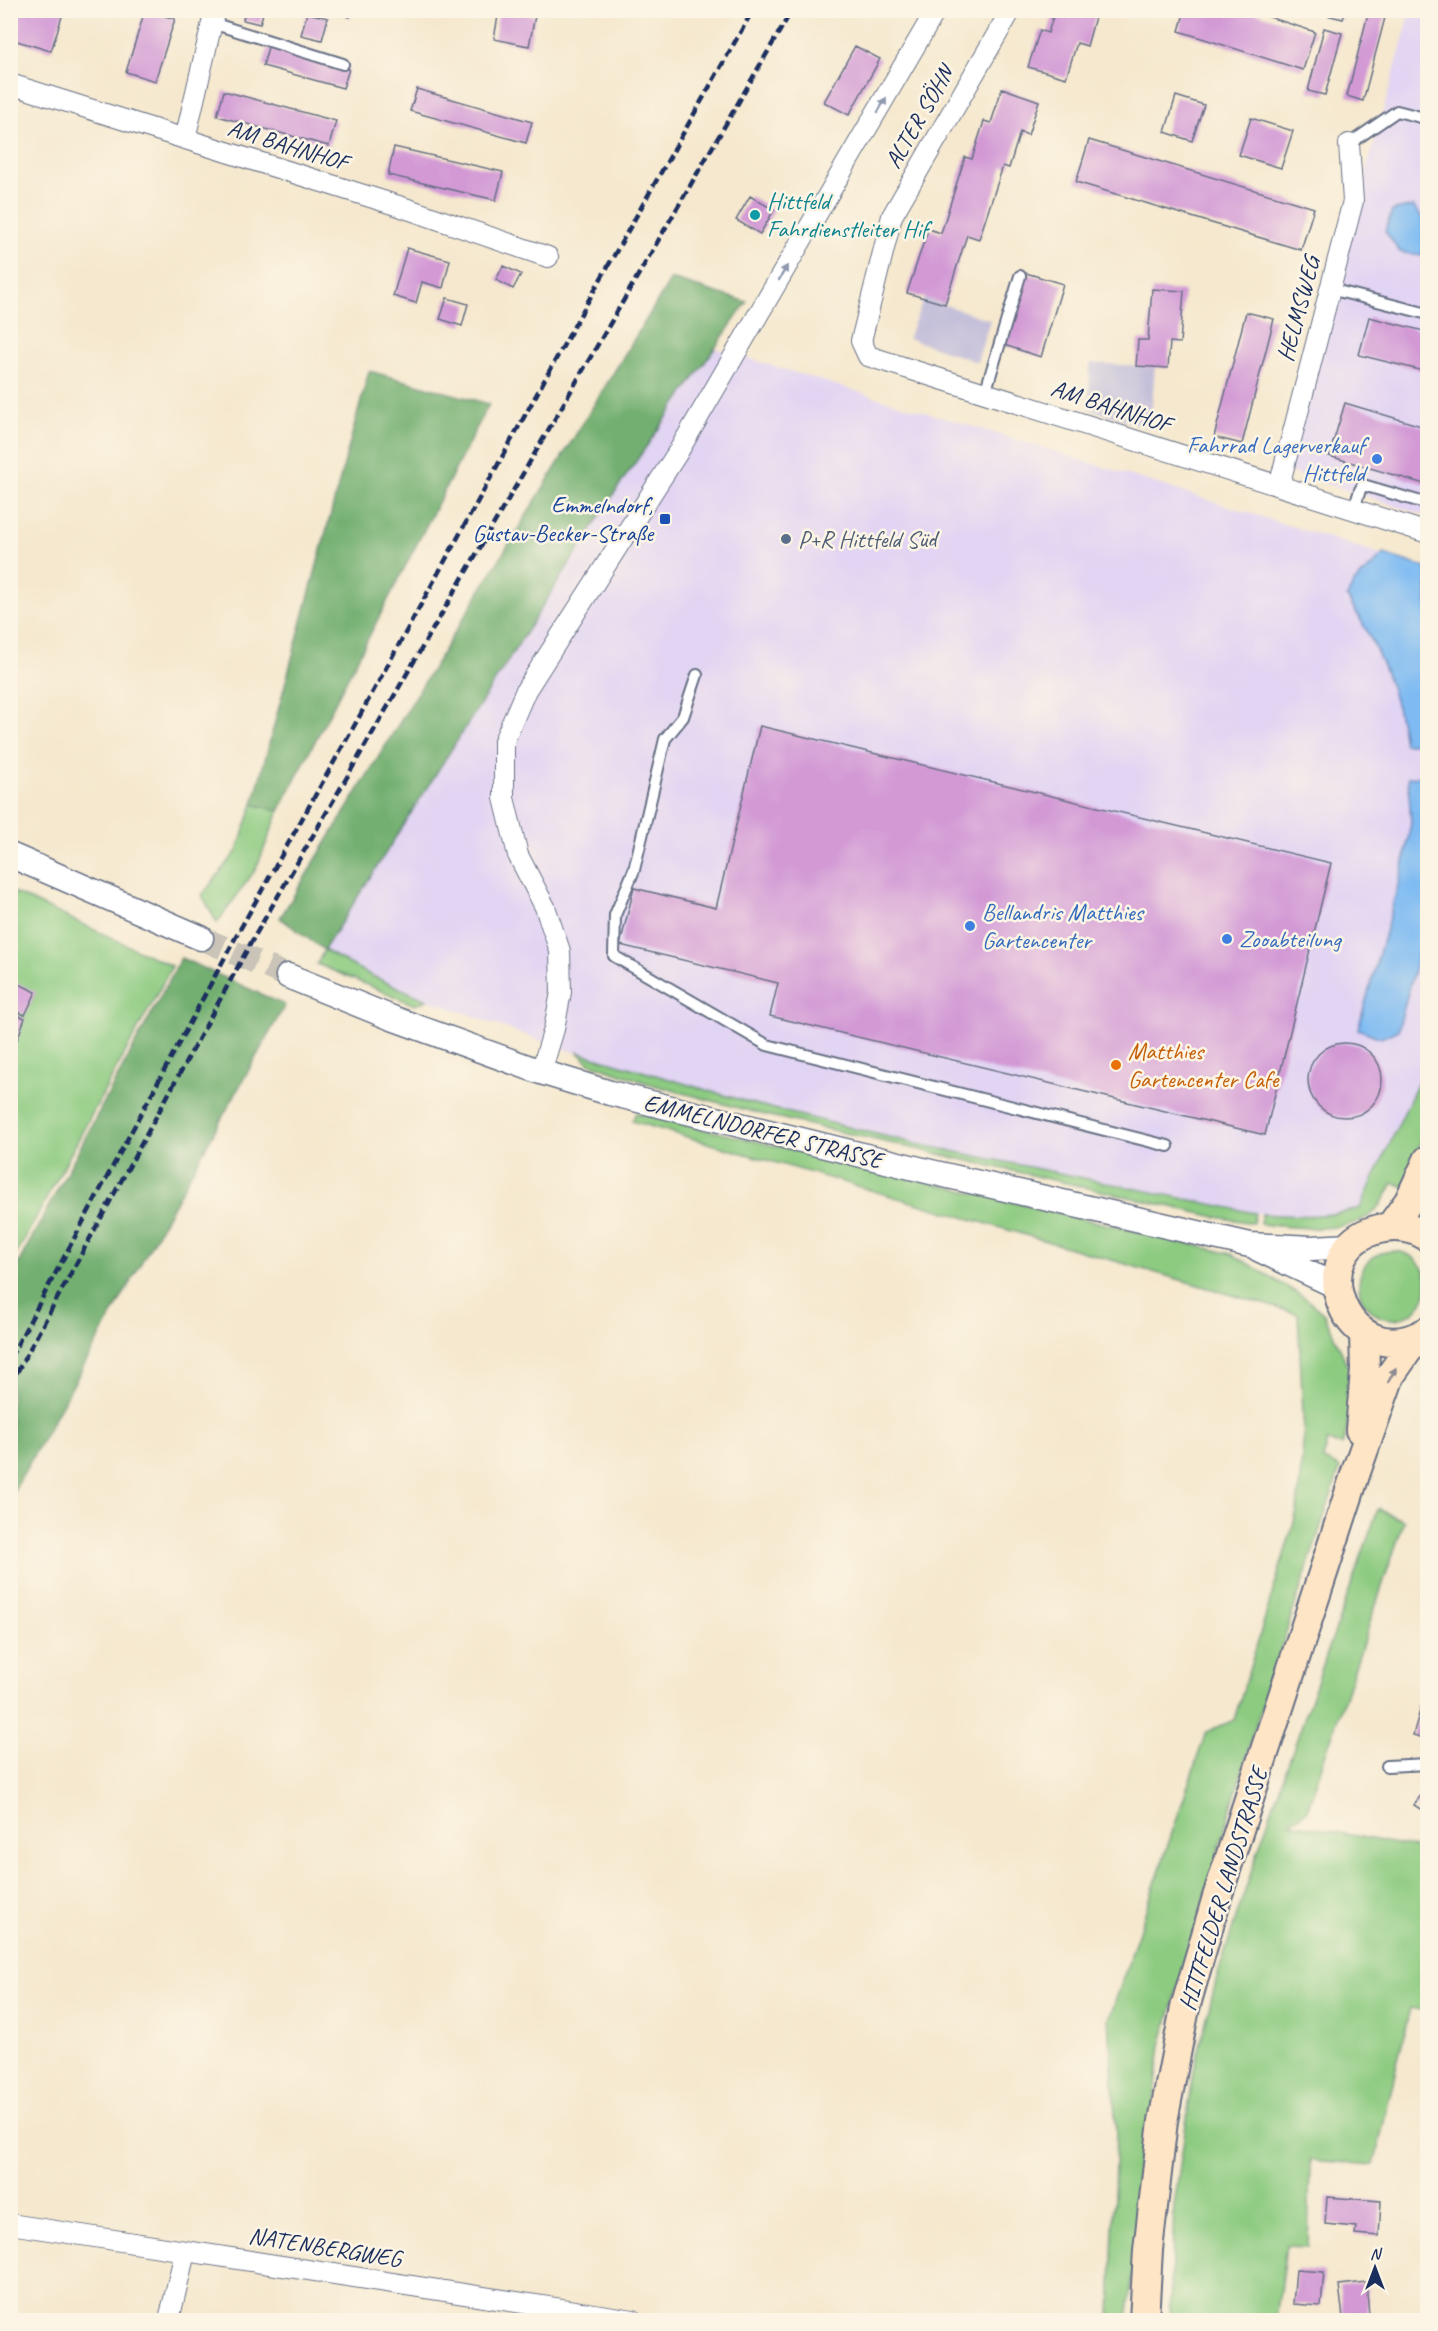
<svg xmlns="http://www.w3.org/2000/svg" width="1438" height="2331" font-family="Caveat,sans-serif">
	<rect width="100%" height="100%" fill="#fcf5e5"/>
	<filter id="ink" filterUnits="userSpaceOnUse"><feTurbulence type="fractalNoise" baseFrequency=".0167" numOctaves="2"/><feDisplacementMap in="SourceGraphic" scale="12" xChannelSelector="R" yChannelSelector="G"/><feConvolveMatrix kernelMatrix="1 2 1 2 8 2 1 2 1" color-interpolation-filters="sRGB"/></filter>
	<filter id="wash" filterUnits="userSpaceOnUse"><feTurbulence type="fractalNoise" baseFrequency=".008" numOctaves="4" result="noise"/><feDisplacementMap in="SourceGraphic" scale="24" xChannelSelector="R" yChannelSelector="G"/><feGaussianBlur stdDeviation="1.35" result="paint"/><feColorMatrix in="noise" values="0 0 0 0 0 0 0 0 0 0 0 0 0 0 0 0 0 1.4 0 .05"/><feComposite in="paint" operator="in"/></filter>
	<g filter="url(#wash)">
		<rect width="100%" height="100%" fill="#f5e8ce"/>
		<path fill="#e2d4f3" d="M 1411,11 L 1427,11 L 1427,516 L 1283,470 Z
			M 714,348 L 1056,452 L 1427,569 L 1427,1063 L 1360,1208 L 1342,1214 L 1306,1216 L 1262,1214 L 917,1144 L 758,1105 L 558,1047 L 423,998 L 370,975 L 324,950 L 619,486 Z"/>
		<path fill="#c5c0da" d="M 924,298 L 990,320 L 977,362 L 908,338 Z
			M 1090,363 L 1155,367 L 1150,428 L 1089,409 Z"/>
		<path fill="#8dcb81" stroke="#547d70" stroke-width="1.5" d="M 253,804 L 279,811 L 256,869 L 217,923 L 202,895 L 237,851 Z
			M 11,891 L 172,966 L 11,1264 Z
			M 324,950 L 370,975 L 427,1000 L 415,1005 L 317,964 Z
			M 577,1052 L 758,1105 L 917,1144 L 1255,1213 L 1253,1223 L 1216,1217 L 757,1113 L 650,1084 L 590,1063 Z
			M 1427,1063 L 1427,1124 L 1405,1187 L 1393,1183 C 1388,1191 1384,1201 1378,1208 C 1353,1237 1294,1227 1260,1224 L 1262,1214 C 1295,1216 1328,1218 1360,1208 Z
			M 636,1113 L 1232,1254 L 1304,1297 L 1324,1314 L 1347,1364 L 1354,1369 L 1349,1423 L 1342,1445 L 1327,1442 L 1323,1459 L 1340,1468 L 1255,1727 L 1161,2045 L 1127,2320 L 1110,2320 L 1116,2130 L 1109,2020 L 1206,1732 L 1234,1720 L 1297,1512 L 1304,1434 L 1298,1314 L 632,1121 Z
			M1359 1285a34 34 0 1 1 68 0a34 34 0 1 1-68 0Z
			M 1378,1509 L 1404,1521 L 1307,1810 L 1291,1823 L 1427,1850 L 1427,2011 L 1410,2008 L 1374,2165 L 1310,2160 L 1308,2247 L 1286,2246 L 1276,2320 L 1170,2320 L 1174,2206 L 1194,2070 L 1218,1973 L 1269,1818 Z"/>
		<path fill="#72af6f" stroke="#466f66" stroke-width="1.5" d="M 671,279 L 747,302 L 619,486 L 324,950 L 280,918 Z
			M 369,371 L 489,404 L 279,811 L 253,804 Z
			M 181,958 L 285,1005 L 11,1496 L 11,1277 Z"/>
		<path fill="#7fbbf2" stroke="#4d75a8" stroke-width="1.5" d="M 1413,206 L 1427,223 L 1427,241 L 1421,256 L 1400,252 L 1385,231 L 1392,211 Z
			M 1384,554 L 1427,568 L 1427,743 L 1404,744 C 1398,691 1375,641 1347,597 L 1353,584 Z
			M 1427,776 L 1427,922 L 1398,1030 L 1381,1038 L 1358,1029 L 1403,868 L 1411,823 L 1408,777 Z"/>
		<g id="blocks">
			<path fill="#d299d5" d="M 18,10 L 64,10 L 51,51 L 10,39 Z
				M 145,10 L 175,19 L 155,81 L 126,72 Z
				M 245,10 L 264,10 L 260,24 L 243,20 Z
				M 330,10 L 352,10 L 350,17 Z
				M 499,10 L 535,16 L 529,46 L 494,39 Z
				M 1055,10 L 1097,10 L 1087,46 L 1077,43 L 1066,78 L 1028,67 L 1040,30 L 1048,33 Z
				M 1185,10 L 1248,10 L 1315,32 L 1303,70 L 1179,31 Z
				M 1327,10 L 1346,10 L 1343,19 L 1326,15 Z
				M 1369,10 L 1387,10 L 1363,101 L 1347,96 Z
				M 307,13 L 328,18 L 322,40 L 301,35 Z
				M 1324,28 L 1342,33 L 1325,95 L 1308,91 Z
				M 855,46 L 880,59 L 849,115 L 824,102 Z
				M 268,47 L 349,69 L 343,88 L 263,66 Z
				M 1002,88 L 1039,101 L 1028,135 L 1020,132 L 1009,168 L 1003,166 L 979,239 L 967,235 L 945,304 L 907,293 L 928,229 L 941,233 L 965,157 L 972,159 L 984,121 L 991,123 Z
				M 417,89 L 532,122 L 526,143 L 410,111 Z
				M 224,91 L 336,121 L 329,146 L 217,116 Z
				M 1176,96 L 1204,105 L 1192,141 L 1165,132 Z
				M 1251,118 L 1293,131 L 1281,168 L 1239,155 Z
				M 1089,140 L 1314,208 L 1301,250 L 1076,182 Z
				M 394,147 L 503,172 L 496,200 L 388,175 Z
				M 750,196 L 774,210 L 760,234 L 736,220 Z
				M 407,248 L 450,260 L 443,288 L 422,282 L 416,303 L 393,296 Z
				M 503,266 L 521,274 L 513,289 L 496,280 Z
				M 1026,273 L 1063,284 L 1041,357 L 1004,345 Z
				M 1152,289 L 1184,291 L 1180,343 L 1170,342 L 1168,368 L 1136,366 L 1138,340 L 1148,340 Z
				M 447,298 L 468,304 L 462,326 L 440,319 Z
				M 1246,312 L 1274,319 L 1242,444 L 1214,437 Z
				M 1369,317 L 1428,332 L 1428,372 L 1359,355 Z
				M 1345,403 L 1428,428 L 1428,485 L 1329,456 Z
				M 760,726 L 1331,863 L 1265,1135 L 770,1016 L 778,983 L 620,945 L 634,888 L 716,908 Z
				M 17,983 L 36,992 L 25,1015 L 10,1009 L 10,997 Z
				M 10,1013 L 25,1018 L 13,1051 L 10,1050 Z
				M1308 1080a37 37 0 1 1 74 0a37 37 0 1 1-74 0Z
				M 1425,1693 L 1428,1694 L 1428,1739 L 1413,1735 Z
				M 1428,1784 L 1428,1814 L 1414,1805 Z
				M 1327,2197 L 1381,2201 L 1379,2236 L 1355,2234 L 1356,2227 L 1325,2224 Z
				M 1296,2270 L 1324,2272 L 1321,2306 L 1293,2304 Z
				M 1366,2282 L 1369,2315 L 1343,2318 L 1339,2285 Z"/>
		</g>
	</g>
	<g filter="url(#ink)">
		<use href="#blocks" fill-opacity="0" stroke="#677085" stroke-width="1.5"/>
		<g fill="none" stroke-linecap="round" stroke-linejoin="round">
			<path stroke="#c9c3b8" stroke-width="24" stroke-dasharray="24 12" stroke-linecap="butt" d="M 201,938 L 288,976"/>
			<defs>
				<path id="service" d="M 212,23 L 343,64
					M 1349,144 L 1397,111 L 1428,119
					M 1330,289 L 1428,314
					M 985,393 L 1020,276
					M 1354,509 L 1360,490 L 1363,485 L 1428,504
					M 697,675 L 683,717 L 665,739 L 634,870 L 615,915 L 614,956 L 767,1045 L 1168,1146
					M 1387,1766 L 1428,1764"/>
				<path id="minor" d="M 1011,10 L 892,216 L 861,341 L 868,356 L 1428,533
					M 10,84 L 402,207 L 548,257
					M 185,139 L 215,10
					M 1279,486 L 1353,201 L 1349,144
					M 541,1072 L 554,1029 L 561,992 L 560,951 L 545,907 L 518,855 L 504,798 L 504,741 L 526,690 L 678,452 L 936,10
					M 10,2224 L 633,2320
					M 169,2320 L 185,2252"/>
				<path id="tertiary" d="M 10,855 L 201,938
					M 288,976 L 392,1018 L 541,1072 L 610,1093 L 931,1172 L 1250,1245 L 1312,1248 L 1351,1246
					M 1258,1249 L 1336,1286"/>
				<path id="secondary" d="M 1391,1226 L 1409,1201 L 1428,1160
					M 1426,1332 C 1346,1378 1298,1248 1379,1229 C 1396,1225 1413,1227 1428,1237
					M 1360,1430 L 1365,1370 L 1364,1334
					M 1144,2320 L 1148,2250 L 1163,2121 L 1185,2008 L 1217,1897 L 1357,1469 L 1390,1376 L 1417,1337"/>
			</defs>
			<use href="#service" stroke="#677085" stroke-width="14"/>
			<use href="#minor" stroke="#677085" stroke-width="22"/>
			<use href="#tertiary" stroke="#677085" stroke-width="27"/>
			<use href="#secondary" stroke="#677085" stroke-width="32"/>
			<use href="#service" stroke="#fff" stroke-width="10"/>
			<use href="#minor" stroke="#fff" stroke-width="20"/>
			<use href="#tertiary" stroke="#fff" stroke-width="24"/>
			<use href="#secondary" stroke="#fee5c5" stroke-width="28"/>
			<path stroke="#1b2f5e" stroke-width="4.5" stroke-dasharray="9 4.5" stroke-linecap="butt" d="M 10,1358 L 238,933 L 353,728 L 578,319 L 753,10
				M 10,1385 L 253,939 L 792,10"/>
		</g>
		<defs><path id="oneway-solid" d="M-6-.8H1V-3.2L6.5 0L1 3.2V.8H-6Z" transform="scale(1.5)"/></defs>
		<g fill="#8d97ae">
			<use href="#oneway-solid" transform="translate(882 105) rotate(-60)"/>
			<use href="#oneway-solid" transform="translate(783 273) rotate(-60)"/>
		</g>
		<use fill="#8c8a92" href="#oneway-solid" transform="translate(1392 1375) rotate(-62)"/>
	</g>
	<circle fill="#0f9aa8" stroke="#fcf5e5" stroke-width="2" cx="755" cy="215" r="6"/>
	<g fill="#3f7fe0" stroke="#fcf5e5" stroke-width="2">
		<circle cx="1377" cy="459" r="6"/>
		<circle cx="970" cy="926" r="6"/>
		<circle cx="1227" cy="939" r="6"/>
	</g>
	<rect fill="#1a4fb4" stroke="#fcf5e5" stroke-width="2" x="659" y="513" width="12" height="12" rx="3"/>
	<circle fill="#5c6f8a" stroke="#fcf5e5" stroke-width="2" cx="786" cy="539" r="6"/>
	<circle fill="#e8710a" stroke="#fcf5e5" stroke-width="2" cx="1116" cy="1065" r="6"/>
	<g text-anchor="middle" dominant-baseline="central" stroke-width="5" stroke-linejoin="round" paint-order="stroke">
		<g font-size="24" fill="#1b2f5e" stroke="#fcf5e5">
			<text transform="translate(919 117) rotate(-60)">ALTER SÖHN</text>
			<text transform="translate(288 145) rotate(17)">AM BAHNHOF</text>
			<text transform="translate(1298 309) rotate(-75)">HELMSWEG</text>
			<text transform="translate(1111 406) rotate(18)">AM BAHNHOF</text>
			<text transform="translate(763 1131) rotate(14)">EMMELNDORFER STRASSE</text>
			<text transform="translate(1223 1889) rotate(-73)">HITTFELDER LANDSTRASSE</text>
			<text transform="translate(325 2247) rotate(9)">NATENBERGWEG</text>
		</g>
		<g font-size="24" fill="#0d838f" stroke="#fcf5e5" text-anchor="start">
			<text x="767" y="201">Hittfeld<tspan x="767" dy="28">Fahrdienstleiter Hif</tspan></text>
		</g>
		<g font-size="24" fill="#366cbe" stroke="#fcf5e5" text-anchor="start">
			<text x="1365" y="445" text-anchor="end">Fahrrad Lagerverkauf<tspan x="1365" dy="28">Hittfeld</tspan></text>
			<text x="982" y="912">Bellandris Matthies<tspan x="982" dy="28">Gartencenter</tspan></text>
			<text x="1239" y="939">Zooabteilung</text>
		</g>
		<g font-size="24" fill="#164399" stroke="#fcf5e5" text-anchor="end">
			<text x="653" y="505">Emmelndorf,<tspan x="653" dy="28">Gustav-Becker-Straße</tspan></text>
		</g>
		<g font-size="24" fill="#4e5e75" stroke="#fcf5e5" text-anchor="start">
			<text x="798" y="539">P+R Hittfeld Süd</text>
		</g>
		<g font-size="24" fill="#c56008" stroke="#fcf5e5" text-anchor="start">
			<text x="1128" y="1051">Matthies<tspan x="1128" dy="28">Gartencenter Cafe</tspan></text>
		</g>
	</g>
	<rect width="1438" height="2331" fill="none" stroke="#fcf5e5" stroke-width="36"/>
	<g transform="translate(1375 2268)" stroke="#fcf5e5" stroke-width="4.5" paint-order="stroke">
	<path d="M0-4.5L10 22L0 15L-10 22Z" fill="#1b2f5e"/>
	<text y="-9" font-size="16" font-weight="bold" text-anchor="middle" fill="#1b2f5e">N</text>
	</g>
</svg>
